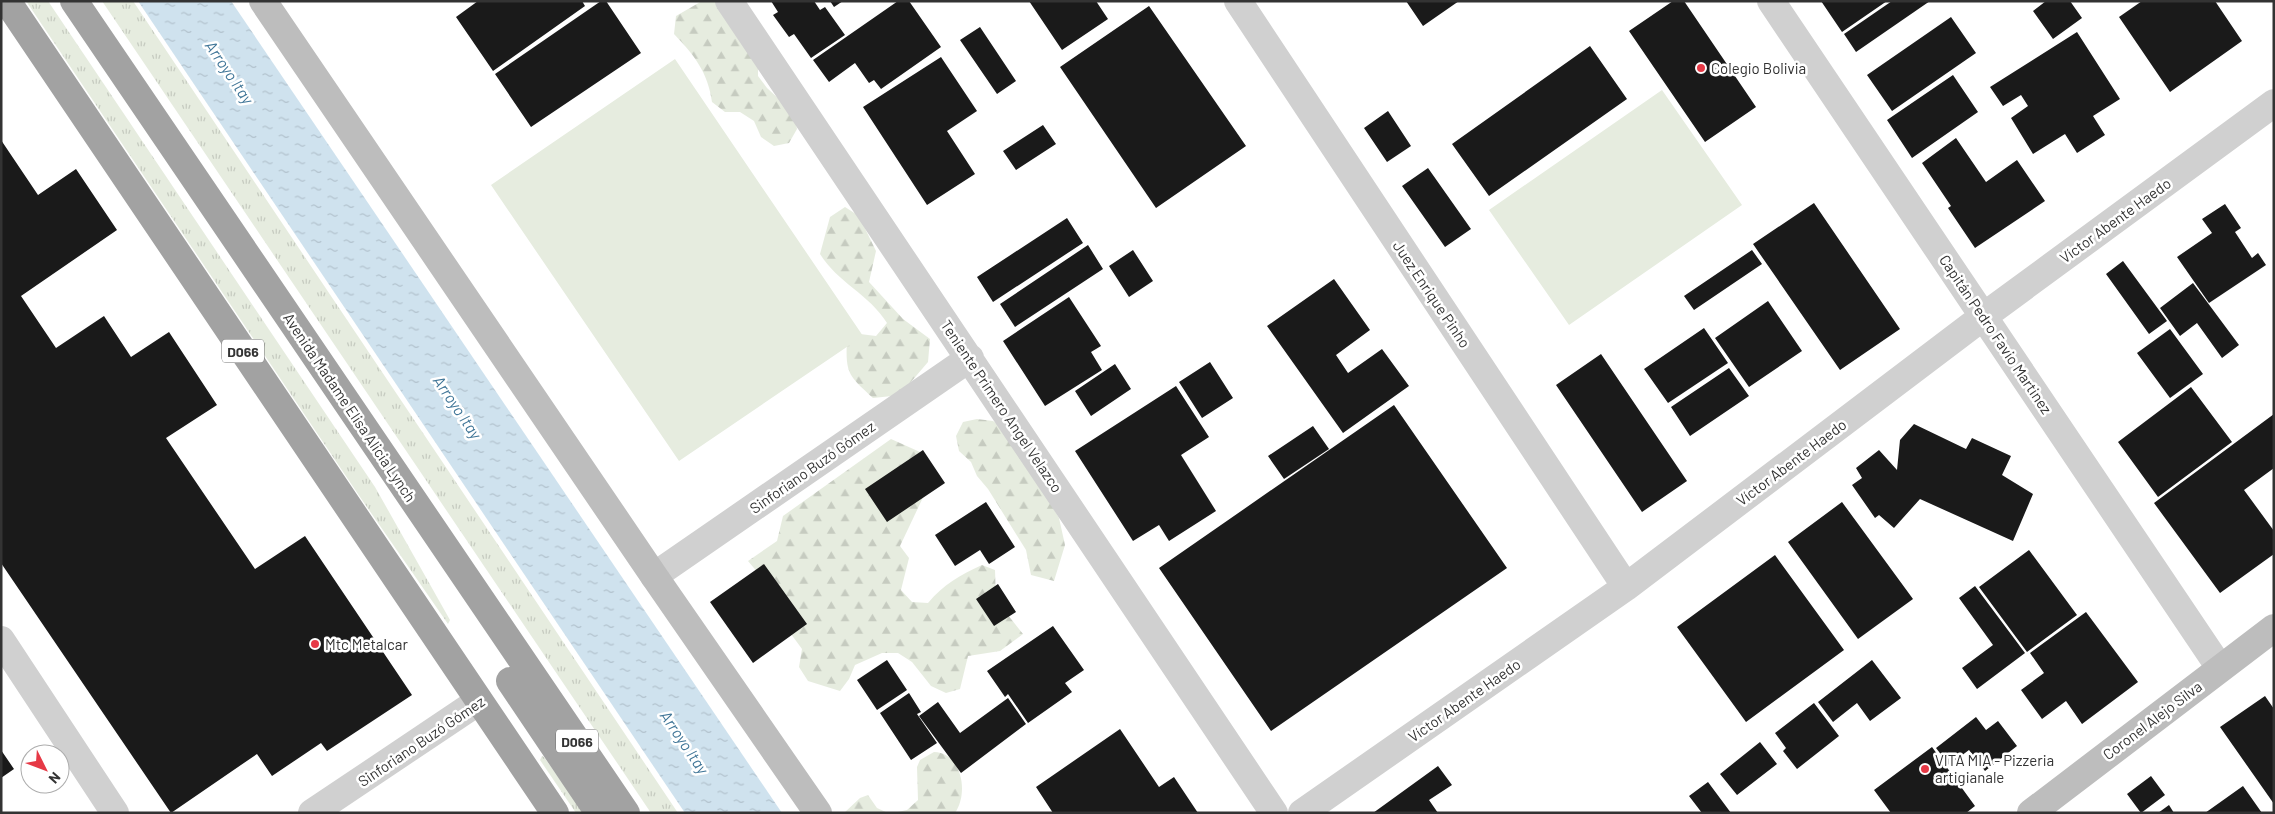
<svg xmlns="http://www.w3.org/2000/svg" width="2275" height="814" font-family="Barlow,sans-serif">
	<defs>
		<pattern id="grass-tufts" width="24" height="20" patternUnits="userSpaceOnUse" patternTransform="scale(1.25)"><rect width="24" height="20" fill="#e6ecdf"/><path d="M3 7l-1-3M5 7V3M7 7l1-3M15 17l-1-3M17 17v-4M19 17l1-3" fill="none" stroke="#c6cbc0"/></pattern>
		<pattern id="forest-firs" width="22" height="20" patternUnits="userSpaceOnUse" patternTransform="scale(1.25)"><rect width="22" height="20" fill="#e6ecdf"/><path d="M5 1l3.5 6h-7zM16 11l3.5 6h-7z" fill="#c6cbc0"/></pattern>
		<pattern id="water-ripples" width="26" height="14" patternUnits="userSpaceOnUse" patternTransform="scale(1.25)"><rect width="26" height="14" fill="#cfe2ee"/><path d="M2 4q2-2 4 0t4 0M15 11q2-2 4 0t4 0" fill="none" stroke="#b2c2cd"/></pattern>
	</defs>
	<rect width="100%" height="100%" fill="#fff"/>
	<path fill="url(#grass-tufts)" d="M 26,1 L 48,1 L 375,487 L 450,620 L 448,624 L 360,497 Z
		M 102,1 L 133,1 L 678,813 L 651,813 Z
		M 542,756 L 544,757 L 584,813 L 576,813 L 540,760 Z"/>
	<path fill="url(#forest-firs)" d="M 702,1 L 715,1 L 751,30 L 758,44 L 758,76 L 767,88 L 794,113 L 797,129 L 789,143 L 774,146 L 761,137 L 754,121 L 740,112 L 725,112 L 712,102 C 708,72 694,55 674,34 L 676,16 Z
		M 845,207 L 859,216 L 876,251 L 869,282 L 903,319 L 930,339 L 928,362 L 905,389 L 892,396 L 873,398 C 850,376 845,375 847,341 L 860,334 L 876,336 L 887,323 C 870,295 837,282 820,254 L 830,217 Z
		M 977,419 L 993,421 L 1009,432 L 1059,518 L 1065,545 L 1054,581 L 1031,575 L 1026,550 L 988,489 L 977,476 L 971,462 L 959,451 L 956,436 L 963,422 Z
		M 891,439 L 920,452 L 927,489 L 900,546 L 909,558 L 901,590 L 912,602 L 928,603 C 944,584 960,575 982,565 L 995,570 L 996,600 L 1023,634 L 1000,651 L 968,656 L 960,689 L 946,693 L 931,686 L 912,662 L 898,653 L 882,653 L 855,665 L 849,679 L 840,691 L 808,681 L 799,667 L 802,649 L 791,634 L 764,580 L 748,561 L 777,541 L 783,516 Z
		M 934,752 C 962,753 969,793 955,813 L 893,813 L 907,810 L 918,800 L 917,767 L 920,760 Z
		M 868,795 L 877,808 L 888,813 L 844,813 L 860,798 Z"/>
	<path fill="#e6ecdf" d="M 675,59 L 863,336 L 679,461 L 491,185 Z
		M 1662,90 L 1742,205 L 1569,325 L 1489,210 Z"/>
	<path fill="url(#water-ripples)" d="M 138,1 L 231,1 L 782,813 L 685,813 Z"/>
	<path fill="#1a1a1a" d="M 478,1 L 582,1 L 585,6 L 493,71 L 456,17 Z
		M 601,1 L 606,1 L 641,53 L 531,127 L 495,74 Z
		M 771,1 L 814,1 L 820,10 L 825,7 L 845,35 L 811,58 L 794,34 L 789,37 L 773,15 L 778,12 Z
		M 830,1 L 843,1 L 834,7 Z
		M 898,1 L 909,1 L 941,47 L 881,89 L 874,80 L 869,83 L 855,63 L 829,82 L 813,60 Z
		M 1029,1 L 1096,1 L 1108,19 L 1062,50 Z
		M 1406,1 L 1459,1 L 1423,26 Z
		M 1673,1 L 1684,1 L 1756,107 L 1705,142 L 1629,31 Z
		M 1821,1 L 1887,1 L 1842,32 Z
		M 1892,1 L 1930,1 L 1856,52 L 1844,34 Z
		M 2046,1 L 2070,1 L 2082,18 L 2053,39 L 2033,11 Z
		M 2142,1 L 2215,1 L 2242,41 L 2170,92 L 2119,17 Z
		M 1149,6 L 1246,146 L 1156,208 L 1060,67 Z
		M 1951,17 L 1976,53 L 1892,111 L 1867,75 Z
		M 980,27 L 1016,81 L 997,94 L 960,40 Z
		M 2077,32 L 2120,99 L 2093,116 L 2105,135 L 2077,153 L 2065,134 L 2033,154 L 2011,118 L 2028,106 L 2021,95 L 2003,106 L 1990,87 Z
		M 1590,46 L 1627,99 L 1489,196 L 1452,144 Z
		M 941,57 L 977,111 L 947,131 L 975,174 L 927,205 L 863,107 Z
		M 1953,75 L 1978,112 L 1912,158 L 1887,120 Z
		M 1388,111 L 1411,146 L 1387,162 L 1364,128 Z
		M 1043,125 L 1056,144 L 1016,170 L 1003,151 Z
		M 1956,138 L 1986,182 L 2017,160 L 2045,201 L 1975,248 L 1948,208 L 1951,206 L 1922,163 Z
		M 1,140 L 38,195 L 76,169 L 117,230 L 21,296 L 56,348 L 104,316 L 131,357 L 169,332 L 217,405 L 166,438 L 255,569 L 305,536 L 412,695 L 327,751 L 321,743 L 272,776 L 257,754 L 171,813 L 1,563 Z
		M 1428,168 L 1471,229 L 1445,247 L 1402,186 Z
		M 1814,203 L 1900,329 L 1840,370 L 1753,244 Z
		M 2225,204 L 2241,228 L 2235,232 L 2252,258 L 2258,253 L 2266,265 L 2209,303 L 2177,257 L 2212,233 L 2202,219 Z
		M 1067,218 L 1083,243 L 993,302 L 977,277 Z
		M 1088,245 L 1103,269 L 1015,327 L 1000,304 Z
		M 1133,250 L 1153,281 L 1129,297 L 1109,266 Z
		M 1752,250 L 1762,264 L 1694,310 L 1684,296 Z
		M 2123,261 L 2167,321 L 2149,334 L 2106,274 Z
		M 1334,279 L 1370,330 L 1336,355 L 1348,373 L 1382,349 L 1409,386 L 1343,433 L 1267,326 Z
		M 2193,283 L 2239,345 L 2222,358 L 2197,323 L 2180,336 L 2160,308 Z
		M 1069,297 L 1101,346 L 1091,352 L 1102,370 L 1045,406 L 1003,341 Z
		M 1768,301 L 1802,351 L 1749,387 L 1715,338 Z
		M 1704,328 L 1728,363 L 1668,403 L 1644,369 Z
		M 2170,329 L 2203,374 L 2170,398 L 2137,353 Z
		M 1601,354 L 1687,481 L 1642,512 L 1556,385 Z
		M 1210,362 L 1233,398 L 1202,418 L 1179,382 Z
		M 1115,364 L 1131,389 L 1091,416 L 1075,391 Z
		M 1729,368 L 1749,396 L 1690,436 L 1671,407 Z
		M 1176,386 L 1209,437 L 1181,455 L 1216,511 L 1169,541 L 1159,525 L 1133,541 L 1075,451 Z
		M 2191,387 L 2232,442 L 2158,497 L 2118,442 Z
		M 1394,405 L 1507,568 L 1271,731 L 1159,568 Z
		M 2274,414 L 2274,468 L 2244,490 L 2274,531 L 2274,554 L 2220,593 L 2154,503 Z
		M 1914,424 L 1966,449 L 1972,438 L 2011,456 L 2002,475 L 2033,494 L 2013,541 L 1920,499 L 1894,528 L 1879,515 L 1875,518 L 1852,485 L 1862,478 L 1856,468 L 1879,450 L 1897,470 L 1900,440 Z
		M 1313,426 L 1329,449 L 1284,479 L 1268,456 Z
		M 923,450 L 945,483 L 887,522 L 865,489 Z
		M 986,502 L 1015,547 L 989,564 L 980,550 L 955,566 L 935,535 Z
		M 1842,502 L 1913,599 L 1858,639 L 1788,542 Z
		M 2029,550 L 2077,615 L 2027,652 L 1979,587 Z
		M 1775,555 L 1844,650 L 1746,722 L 1677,627 Z
		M 764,564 L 807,624 L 753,663 L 710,602 Z
		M 998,584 L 1016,612 L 994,626 L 976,599 Z
		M 1975,586 L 2025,653 L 1977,689 L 1962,668 L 1993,645 L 1959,598 Z
		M 2086,612 L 2138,682 L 2082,724 L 2066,701 L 2042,719 L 2021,690 L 2044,673 L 2030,653 Z
		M 1053,626 L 1084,670 L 1065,683 L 1072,692 L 1028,723 L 1008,694 L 1005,697 L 987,671 Z
		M 887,660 L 907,690 L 877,710 L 857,680 Z
		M 1872,660 L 1901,698 L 1870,721 L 1857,703 L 1833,722 L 1818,702 Z
		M 909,693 L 921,712 L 917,714 L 937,743 L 911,760 L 880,713 Z
		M 2265,696 L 2274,709 L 2274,804 L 2220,727 Z
		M 1008,698 L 1026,724 L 961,773 L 919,716 L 938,702 L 960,733 Z
		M 1814,703 L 1839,736 L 1797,769 L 1783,751 L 1786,748 L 1775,733 Z
		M 1976,717 L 1986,730 L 1998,721 L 2017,746 L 1985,771 L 1969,750 L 1949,765 L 1936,748 Z
		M 1120,729 L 1159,787 L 1174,777 L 1198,813 L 1053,813 L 1036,787 Z
		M 1760,742 L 1777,764 L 1737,795 L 1720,774 Z
		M 1932,747 L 1975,806 L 1966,813 L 1891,813 L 1874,790 Z
		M 1,750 L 14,769 L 1,778 Z
		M 1438,766 L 1452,785 L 1429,800 L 1438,813 L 1373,813 Z
		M 2151,776 L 2165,795 L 2141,813 L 2127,794 Z
		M 1708,782 L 1731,813 L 1702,813 L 1689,796 Z
		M 2243,786 L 2262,813 L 2205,813 Z
		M 2169,805 L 2174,813 L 2158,813 Z"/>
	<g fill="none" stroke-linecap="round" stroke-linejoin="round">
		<path stroke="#d0d0d0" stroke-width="28" d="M 729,1 L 1274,813
			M 1238,1 L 1626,587
			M 1771,1 L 2220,668
			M 654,576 L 970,358
			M 1,640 L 115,813
			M 1302,813 L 1626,587 L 1984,316 L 2274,103"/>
		<path stroke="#d0d0d0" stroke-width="28" d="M 312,813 L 479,701"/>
		<path stroke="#bdbdbd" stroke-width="28" d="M 263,1 L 654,576 L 818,813
			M 2031,813 L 2274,628"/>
		<path stroke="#a2a2a2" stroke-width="28" d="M 7,1 L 555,813
			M 74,1 L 626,813
			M 510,681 L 599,813"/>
	</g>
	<g fill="#e63946" stroke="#fff" stroke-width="2">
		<circle cx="1701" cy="68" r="5"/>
		<circle cx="315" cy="644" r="5"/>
		<circle cx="1925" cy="769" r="5"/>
	</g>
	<g text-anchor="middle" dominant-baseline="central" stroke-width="5" stroke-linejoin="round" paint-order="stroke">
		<g fill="#fff" stroke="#707070" stroke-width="1">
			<rect x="222" y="339.5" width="42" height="23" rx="4"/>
			<rect x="556" y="729.5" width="42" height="23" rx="4"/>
		</g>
		<g font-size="14" font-weight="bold" fill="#333">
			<text x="243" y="351">D066</text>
			<text x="577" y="741">D066</text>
		</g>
		<g font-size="15" fill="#333" stroke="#fff" text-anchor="start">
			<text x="1711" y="68">Colegio Bolivia</text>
			<text x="325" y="644">Mtc Metalcar</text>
			<text x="1935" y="760">VITA MIA - Pizzeria<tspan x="1935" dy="17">artigianale</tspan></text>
		</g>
		<g font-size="15" fill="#333" stroke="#fff">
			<text transform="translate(2115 220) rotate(-36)">Víctor Abente Haedo</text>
			<text transform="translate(1432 294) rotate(56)">Juez Enrique Pinho</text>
			<text transform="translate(1996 334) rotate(56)">Capitán Pedro Favio Martinez</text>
			<text transform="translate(1002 406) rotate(56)">Teniente Primero Angel Velazco</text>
			<text transform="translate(350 407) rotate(56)">Avenida Madame Elisa Alicia Lynch</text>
			<text transform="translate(1791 462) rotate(-37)">Víctor Abente Haedo</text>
			<text transform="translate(812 467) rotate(-35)">Sinforiano Buzó Gómez</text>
			<text transform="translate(1464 700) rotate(-35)">Víctor Abente Haedo</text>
			<text transform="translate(2152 720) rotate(-37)">Coronel Alejo Silva</text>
			<text transform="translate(421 741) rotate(-34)">Sinforiano Buzó Gómez</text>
		</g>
		<g font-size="16" font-style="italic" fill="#3f7597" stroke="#fff">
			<text transform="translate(230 72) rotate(56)">Arroyo Itay</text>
			<text transform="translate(458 407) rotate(56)">Arroyo Itay</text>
			<text transform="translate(685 742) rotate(56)">Arroyo Itay</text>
		</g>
	</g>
	<rect width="2275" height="814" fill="none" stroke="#333333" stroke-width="5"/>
	<g transform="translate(45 769) rotate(132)"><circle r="24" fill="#ffffff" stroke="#adadad"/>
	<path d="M0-4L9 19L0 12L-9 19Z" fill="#e63946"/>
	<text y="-8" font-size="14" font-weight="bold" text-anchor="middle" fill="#333333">N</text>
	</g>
</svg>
